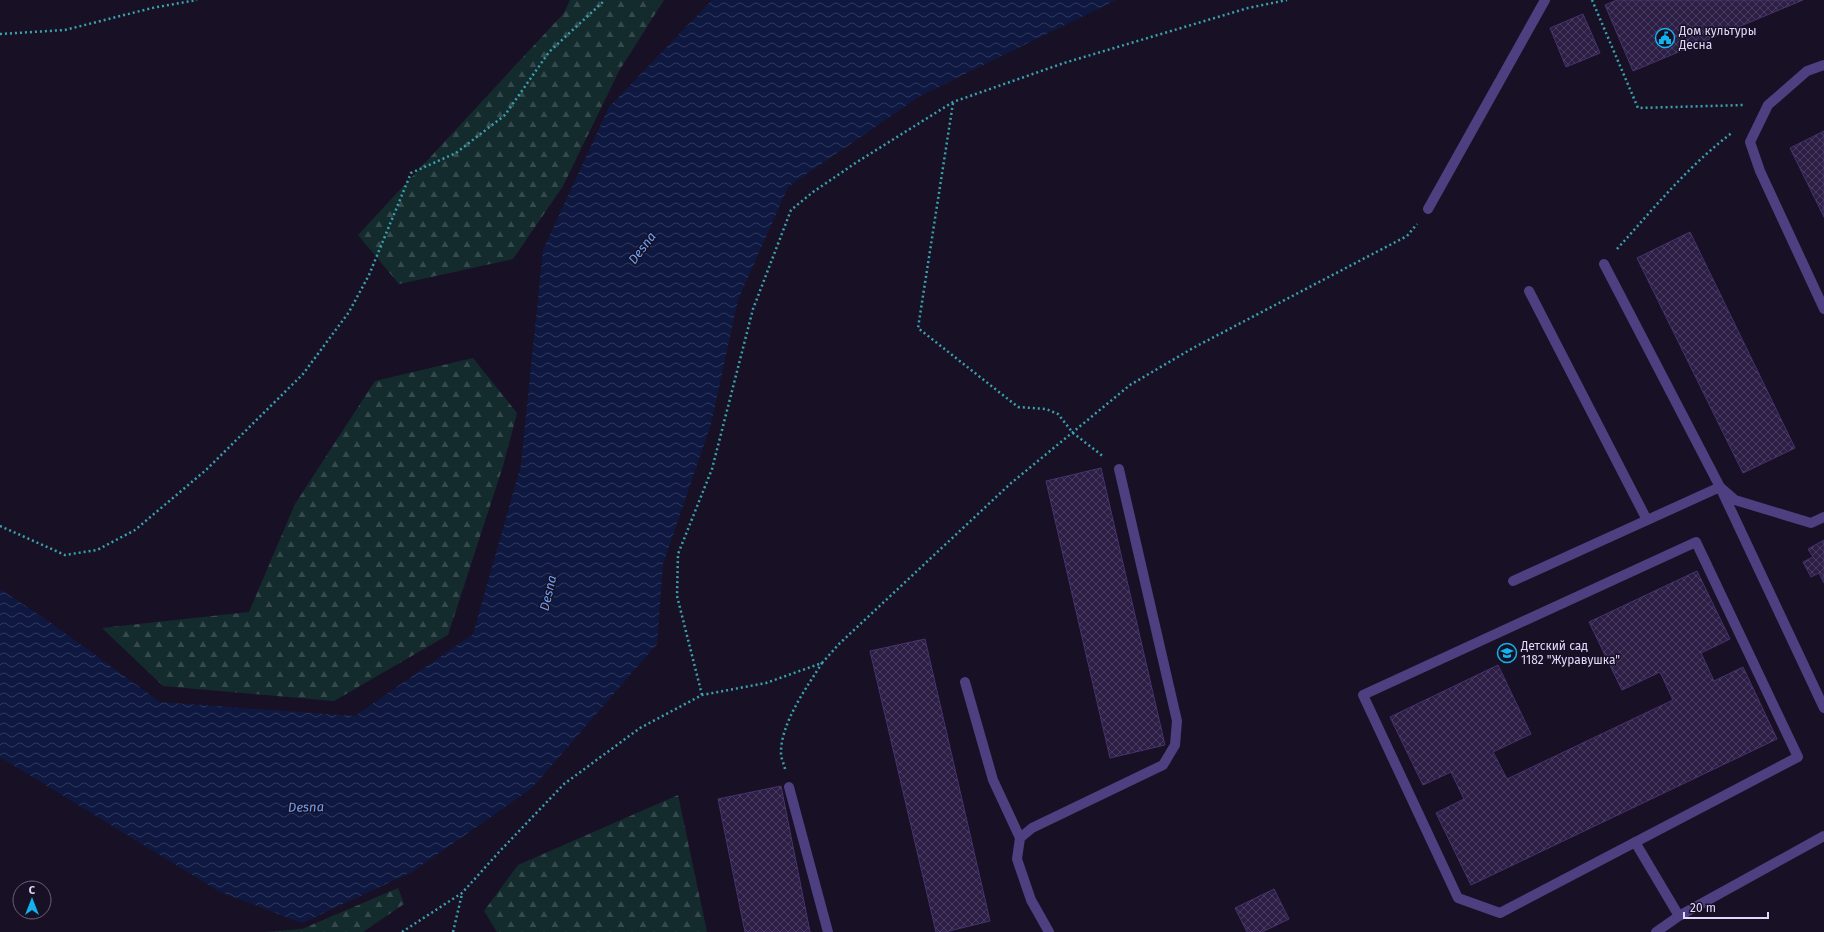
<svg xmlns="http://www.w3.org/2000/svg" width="1824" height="932" font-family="'Fira Sans',sans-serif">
	<defs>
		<pattern id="forest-firs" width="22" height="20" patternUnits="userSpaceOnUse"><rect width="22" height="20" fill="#142b2e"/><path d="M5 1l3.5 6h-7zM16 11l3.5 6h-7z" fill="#36494d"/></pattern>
		<pattern id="water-waves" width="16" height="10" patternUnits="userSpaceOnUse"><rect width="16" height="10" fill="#0e1840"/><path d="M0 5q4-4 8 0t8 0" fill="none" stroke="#31395c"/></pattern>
		<pattern id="building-cross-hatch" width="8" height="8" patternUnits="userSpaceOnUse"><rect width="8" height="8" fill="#2c1e44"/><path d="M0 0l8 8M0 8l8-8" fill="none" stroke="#4a3e60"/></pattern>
	</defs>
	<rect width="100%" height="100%" fill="#181125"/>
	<path fill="url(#forest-firs)" d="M 570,0 L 664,0 L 619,71 L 563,186 L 513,259 L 399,284 L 358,235 L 564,13 Z
		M 473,358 L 517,413 L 503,466 L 448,635 L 334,701 L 163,686 L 102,628 L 249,612 L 295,504 L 375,381 Z
		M 678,795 L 707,932 L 497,932 L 484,911 L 518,865 Z
		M 398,888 L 404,904 L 363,932 L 266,932 L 302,929 Z"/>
	<path fill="url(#water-waves)" d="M 712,0 L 1116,0 L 920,96 L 788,187 L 738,300 L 711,424 L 663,564 L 657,644 L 532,788 L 412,872 L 302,923 L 220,892 L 0,757 L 0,589 L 51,623 L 160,702 L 355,716 L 473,634 L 521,465 L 543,250 L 609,107 Z"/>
	<path fill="url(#building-cross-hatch)" stroke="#48326e" d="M 1617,0 L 1803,0 L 1633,71 L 1605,5 Z
		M 1583,14 L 1600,53 L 1566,67 L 1550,28 Z
		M 1824,131 L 1824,217 L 1790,148 Z
		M 1690,232 L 1795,448 L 1743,473 L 1637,258 Z
		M 1101,468 L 1165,745 L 1110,758 L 1046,481 Z
		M 1824,540 L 1824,583 L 1819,573 L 1811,577 L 1803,562 L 1813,557 L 1808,549 Z
		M 1697,571 L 1730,639 L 1701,653 L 1714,681 L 1743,667 L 1777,739 L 1471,885 L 1436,813 L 1464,799 L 1451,772 L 1423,785 L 1390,717 L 1498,665 L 1531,734 L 1493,752 L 1507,779 L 1673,700 L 1660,672 L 1622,690 L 1589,622 Z
		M 925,639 L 990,921 L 945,932 L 936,932 L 870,651 Z
		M 781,786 L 810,932 L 745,932 L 718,799 Z
		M 1274,889 L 1289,919 L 1262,932 L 1247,932 L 1235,908 Z"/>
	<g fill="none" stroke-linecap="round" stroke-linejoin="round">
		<path stroke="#39a2af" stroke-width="2.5" stroke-dasharray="2 3" stroke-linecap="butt" d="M 1592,0 L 1638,108 L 1745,105
			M 0,34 L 65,30 L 152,8 L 197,0
			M 953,103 L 918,328 L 1018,407 L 1046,409 L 1058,414 L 1073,433 L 1104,457
			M 1617,249 C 1654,208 1689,165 1733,132
			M 0,526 L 65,555 L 97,550 L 135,530 L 206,470 L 303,374 L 349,312 L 369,275 L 411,173 L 456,153 L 505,115 L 549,52 L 605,0
			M 702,695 L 677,596 L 678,554 L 712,469 L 753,309 L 791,210 L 813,192 L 857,162 L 953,102 L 1064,63 L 1248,8 L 1287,0
			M 785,769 C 784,764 781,758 781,754 C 780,724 807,687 822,663
			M 402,932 L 462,893 L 499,852 L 564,784 L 640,728 L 702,695 L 766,683 L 822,663 L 839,644 L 1010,484 L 1130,385 L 1193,348 L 1407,236 L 1417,224
			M 453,932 L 462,894"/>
		<path stroke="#4d3f80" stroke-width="10" d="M 1824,65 L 1807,71 L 1768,105 L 1750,142 L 1760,171 L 1824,309
			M 1428,209 L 1545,0
			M 1604,264 L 1720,487 L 1735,500 L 1811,523 L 1824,517
			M 1529,291 L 1647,520
			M 1696,542 L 1798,757 L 1500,913 L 1458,898 L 1363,695 Z
			M 1513,581 L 1720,487 L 1824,708
			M 965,682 L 993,780 L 1020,838
			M 789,787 L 828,932
			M 1635,842 L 1679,916
			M 1049,932 L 1031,900 L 1017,859 L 1020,838 L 1032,828 L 1163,765 L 1175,745 L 1177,721 L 1119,469
			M 1656,932 L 1679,916 L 1824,836"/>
	</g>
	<defs>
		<symbol id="civic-ring" viewBox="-11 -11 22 22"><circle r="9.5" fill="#181125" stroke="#12b3ed" stroke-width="1.5"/><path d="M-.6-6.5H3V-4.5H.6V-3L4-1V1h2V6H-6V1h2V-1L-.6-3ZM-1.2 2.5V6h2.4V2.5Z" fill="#12b3ed"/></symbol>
		<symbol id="school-ring" viewBox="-11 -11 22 22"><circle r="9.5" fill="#181125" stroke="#12b3ed" stroke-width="1.5"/><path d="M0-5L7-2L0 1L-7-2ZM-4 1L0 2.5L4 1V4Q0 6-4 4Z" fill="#12b3ed"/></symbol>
	</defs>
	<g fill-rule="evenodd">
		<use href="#civic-ring" x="1654" y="27" width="22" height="22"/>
		<use href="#school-ring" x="1496" y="642" width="22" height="22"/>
	</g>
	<g text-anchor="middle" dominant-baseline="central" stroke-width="3" stroke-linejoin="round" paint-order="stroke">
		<g font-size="12" fill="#e2d7fc" stroke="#181125" text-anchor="start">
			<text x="1679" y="31">Дом культуры<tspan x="1679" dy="14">Десна</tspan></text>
			<text x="1521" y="646">Детский сад<tspan x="1521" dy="14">1182 "Журавушка"</tspan></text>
		</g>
		<g font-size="13" font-style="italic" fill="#6da0f4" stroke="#181125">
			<text transform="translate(642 248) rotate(-53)">Desna</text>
			<text transform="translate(548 593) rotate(-77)">Desna</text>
			<text transform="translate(306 807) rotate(-1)">Desna</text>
		</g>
	</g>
	<g transform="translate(32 900)"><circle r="19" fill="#181125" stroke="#69607b"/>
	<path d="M0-3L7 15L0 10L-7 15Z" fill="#12b3ed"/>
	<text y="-6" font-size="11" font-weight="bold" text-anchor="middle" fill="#e2d7fc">С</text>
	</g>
	<path d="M1684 912v6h84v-6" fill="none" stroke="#e2d7fc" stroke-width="2"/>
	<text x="1690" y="912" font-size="12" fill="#e2d7fc" stroke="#181125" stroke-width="3" paint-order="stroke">20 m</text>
</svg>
